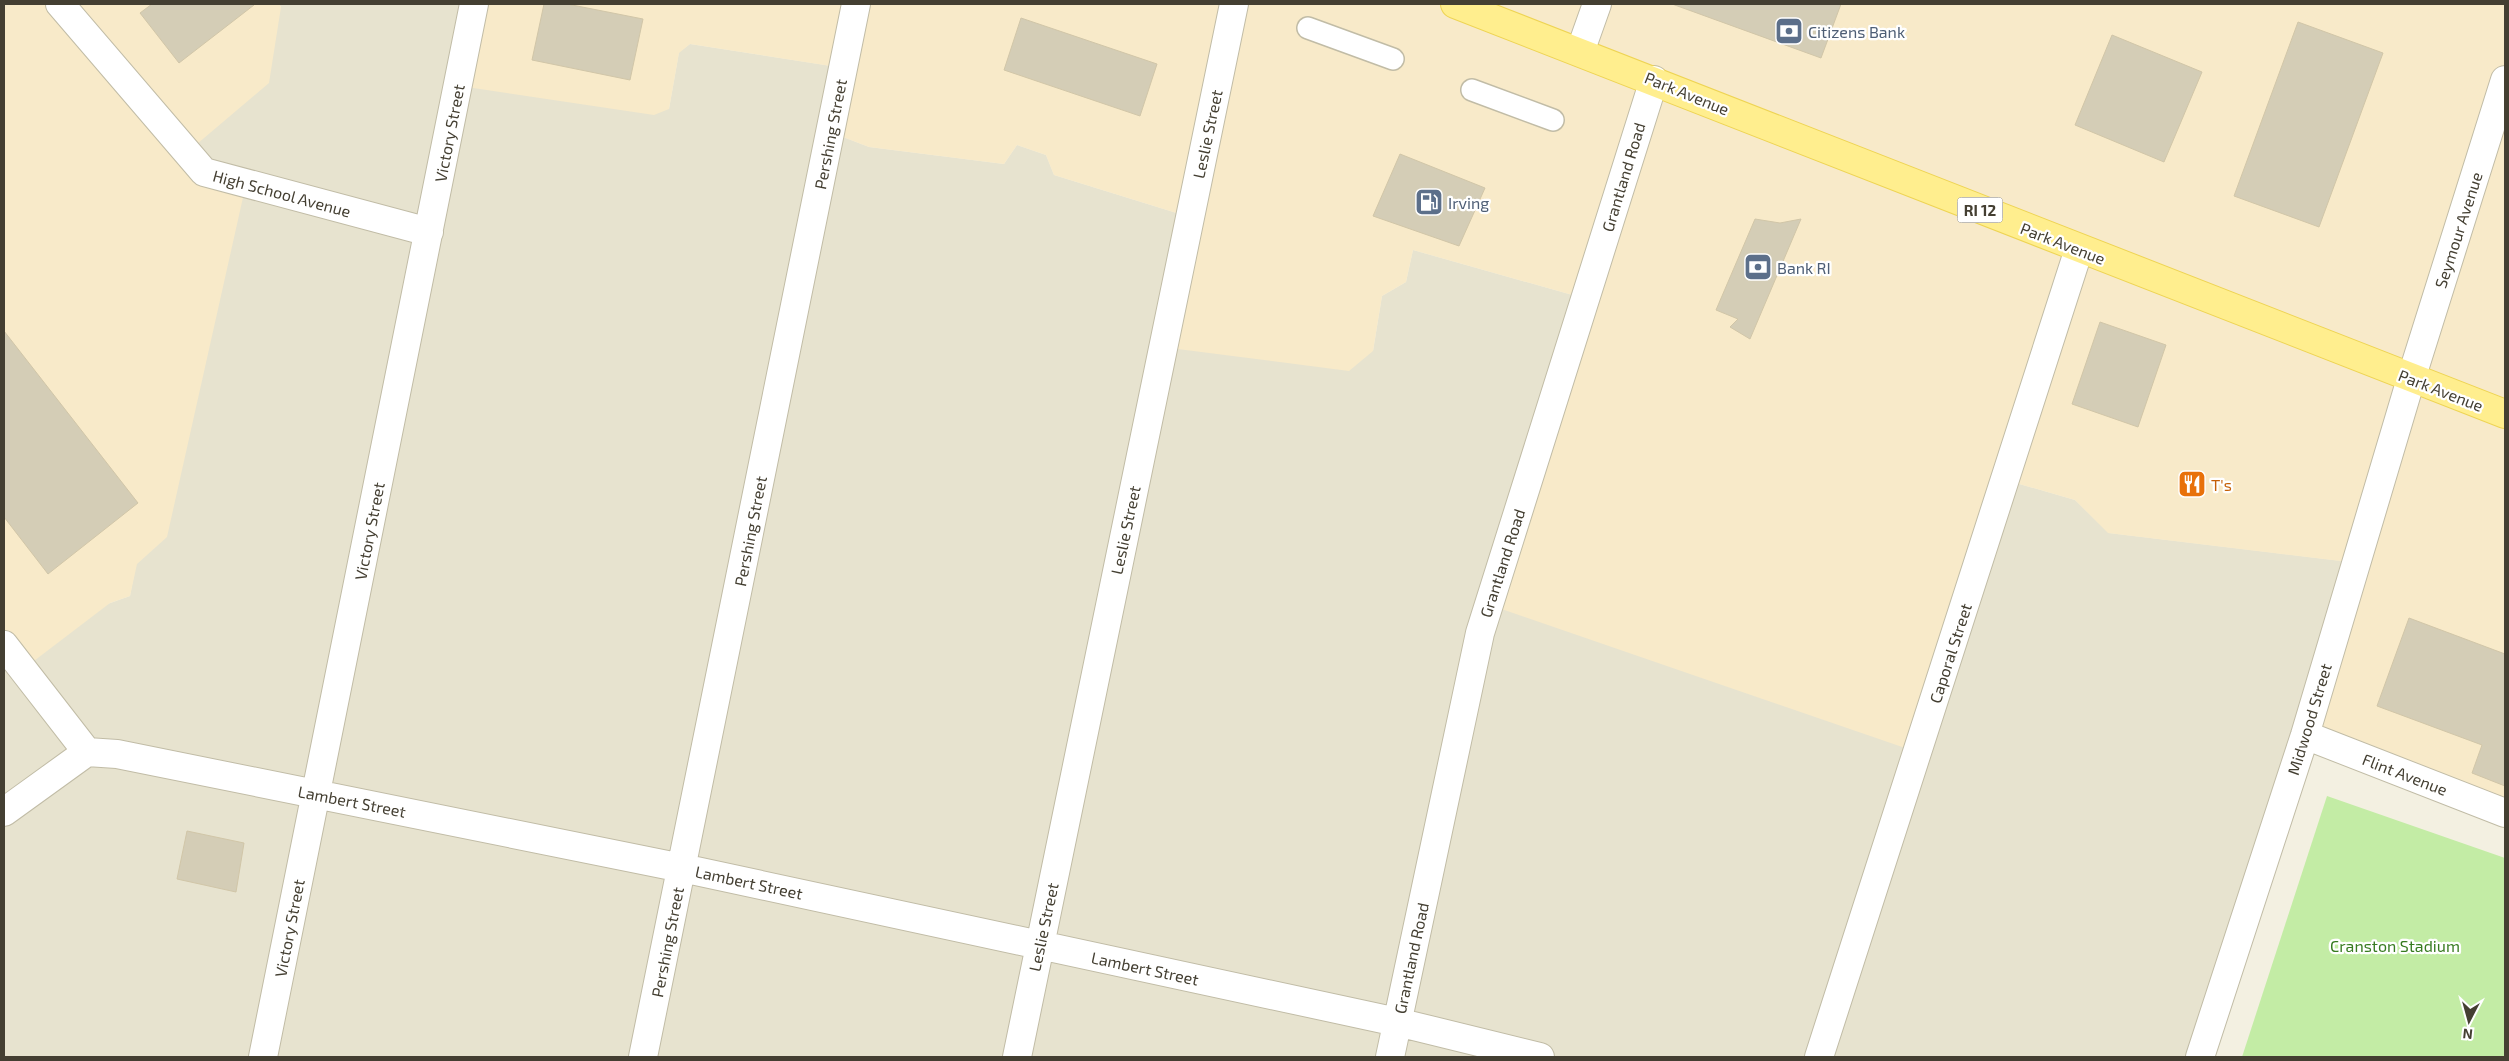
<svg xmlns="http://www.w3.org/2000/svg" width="2509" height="1061" font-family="'Exo 2',sans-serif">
	<rect width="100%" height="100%" fill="#f3f0e1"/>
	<path fill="#e7e3cf" d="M 279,4 L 471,4 L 669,109 L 679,52 L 690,44 L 838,67 L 830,132 L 869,147 L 1004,164 L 1017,145 L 1046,155 L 1054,175 L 1183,215 L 1373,351 L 1382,296 L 1406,282 L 1413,250 L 1576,296 L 2009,481 L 2075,500 L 2109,533 L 2350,562 L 2199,1057 L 4,1057 L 4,641 L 130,596 L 136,564 L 167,536 L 184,155 L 281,7 Z"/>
	<path fill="#f8eac9" d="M 4,4 L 279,4 L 281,7 L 269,83 L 184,155 L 244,193 L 167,537 L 137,564 L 130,596 L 110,603 L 26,667 L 4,641 Z
		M 471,4 L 2505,4 L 2505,816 L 2303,740 L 2349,562 L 2108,533 L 2075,500 L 2009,481 L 1911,750 L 1490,605 L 1576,296 L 1413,250 L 1406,282 L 1382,296 L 1373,351 L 1349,371 L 1162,347 L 1183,215 L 1054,175 L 1046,155 L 1017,145 L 1004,164 L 869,147 L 830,132 L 837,67 L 690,44 L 679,53 L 669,109 L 654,115 L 460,86 Z"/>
	<path fill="#c3eca5" d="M 2327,796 L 2505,858 L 2505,1057 L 2242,1057 Z"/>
	<path fill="#d4cdb6" stroke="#d1c6a8" d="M 152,4 L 253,4 L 254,5 L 179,63 L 140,13 Z
		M 544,4 L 567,4 L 643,19 L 630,80 L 532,60 Z
		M 1672,4 L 1841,4 L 1821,58 Z
		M 1021,18 L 1157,64 L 1140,116 L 1004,70 Z
		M 2298,22 L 2383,53 L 2319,227 L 2234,196 Z
		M 2112,35 L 2202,72 L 2164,162 L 2075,125 Z
		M 1400,154 L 1485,188 L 1459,246 L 1373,216 Z
		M 1755,219 L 1780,223 L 1801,219 L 1750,339 L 1730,327 L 1738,319 L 1716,310 Z
		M 2100,322 L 2166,345 L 2138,427 L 2072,404 Z
		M 4,331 L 138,503 L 48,574 L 4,517 Z
		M 2409,618 L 2505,654 L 2505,786 L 2472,773 L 2482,745 L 2377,706 Z
		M 187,831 L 244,843 L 236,892 L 177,879 Z"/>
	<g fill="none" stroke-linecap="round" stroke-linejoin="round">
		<defs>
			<path id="lane" d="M 1308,28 L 1393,59
				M 1472,90 L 1553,120"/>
			<path id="street" d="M 60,4 L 204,172 L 429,232
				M 1580,52 L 1597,4
				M 4,645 L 87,752 L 117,754 L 682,868 L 1397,1022 L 1540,1057
				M 2305,735 L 2505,813
				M 4,812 L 87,752
				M 263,1057 L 474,4
				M 643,1057 L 856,4
				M 1017,1057 L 1234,4
				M 1390,1057 L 1480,633 L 1654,80
				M 1819,1057 L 2079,249
				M 2200,1057 L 2305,735 L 2411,379 L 2505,80"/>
			<path id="primary" d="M 1455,4 L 2505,414"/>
		</defs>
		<use href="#lane" stroke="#c1bca6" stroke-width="24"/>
		<use href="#street" stroke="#c1bca6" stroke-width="30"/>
		<use href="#primary" stroke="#eed454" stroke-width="30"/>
		<use href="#lane" stroke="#fff" stroke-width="21"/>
		<use href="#street" stroke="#fff" stroke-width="28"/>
		<use href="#primary" stroke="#ffee8e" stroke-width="28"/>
	</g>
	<defs>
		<symbol id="bank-square" viewBox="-11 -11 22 22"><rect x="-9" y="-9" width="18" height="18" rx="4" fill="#5c6f8a" stroke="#fff"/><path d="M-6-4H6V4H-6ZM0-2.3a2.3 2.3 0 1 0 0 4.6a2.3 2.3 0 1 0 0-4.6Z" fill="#fff"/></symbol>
		<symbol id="fuel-square" viewBox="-11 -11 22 22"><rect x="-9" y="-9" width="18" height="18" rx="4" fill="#5c6f8a" stroke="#fff"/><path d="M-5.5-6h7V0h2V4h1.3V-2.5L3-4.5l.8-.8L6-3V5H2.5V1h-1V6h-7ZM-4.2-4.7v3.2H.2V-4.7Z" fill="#fff"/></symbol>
		<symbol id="restaurant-square" viewBox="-11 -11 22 22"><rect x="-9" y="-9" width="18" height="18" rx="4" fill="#e8710a" stroke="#fff"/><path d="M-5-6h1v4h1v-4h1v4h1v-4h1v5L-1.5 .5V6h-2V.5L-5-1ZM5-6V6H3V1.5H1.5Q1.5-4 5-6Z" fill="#fff"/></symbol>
	</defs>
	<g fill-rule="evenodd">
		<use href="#bank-square" x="1773" y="15" width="32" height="32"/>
		<use href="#fuel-square" x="1413" y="186" width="32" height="32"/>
		<use href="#bank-square" x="1742" y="251" width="32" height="32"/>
		<use href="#restaurant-square" x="2176" y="468" width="32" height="32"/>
	</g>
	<g text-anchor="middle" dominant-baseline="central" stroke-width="4.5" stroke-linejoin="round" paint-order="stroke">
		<rect fill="#fff" stroke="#7c7970" stroke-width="1" x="1957.5" y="197.5" width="45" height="25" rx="4"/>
		<g font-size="15" font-weight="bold" fill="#443f32">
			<text x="1980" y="210">RI 12</text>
		</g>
		<g font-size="16" fill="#4e5e75" stroke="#fff" text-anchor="start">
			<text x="1808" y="31">Citizens Bank</text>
			<text x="1448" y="202">Irving</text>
			<text x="1777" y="267">Bank RI</text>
		</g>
		<g font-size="16" fill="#443f32" stroke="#fff">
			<text transform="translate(1687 93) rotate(22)">Park Avenue</text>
			<text transform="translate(449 133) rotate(-79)">Victory Street</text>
			<text transform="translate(830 134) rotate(-79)">Pershing Street</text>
			<text transform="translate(1207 134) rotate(-78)">Leslie Street</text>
			<text transform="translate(1623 177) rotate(-73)">Grantland Road</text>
			<text transform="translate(282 193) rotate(15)">High School Avenue</text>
			<text transform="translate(2458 230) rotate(-72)">Seymour Avenue</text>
			<text transform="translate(2063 243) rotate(21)">Park Avenue</text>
			<text transform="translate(2441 390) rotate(21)">Park Avenue</text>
			<text transform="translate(1125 530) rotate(-78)">Leslie Street</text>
			<text transform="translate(369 531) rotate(-79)">Victory Street</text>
			<text transform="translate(750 531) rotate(-79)">Pershing Street</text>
			<text transform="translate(1502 563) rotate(-72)">Grantland Road</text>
			<text transform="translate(1950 653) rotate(-72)">Caporal Street</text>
			<text transform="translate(2309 719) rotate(-73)">Midwood Street</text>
			<text transform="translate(2405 774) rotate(21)">Flint Avenue</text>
			<text transform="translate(352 801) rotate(11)">Lambert Street</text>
			<text transform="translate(749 882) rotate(12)">Lambert Street</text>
			<text transform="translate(1043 927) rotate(-78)">Leslie Street</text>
			<text transform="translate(289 928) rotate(-79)">Victory Street</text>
			<text transform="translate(667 942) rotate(-79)">Pershing Street</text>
			<text transform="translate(1411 958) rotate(-78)">Grantland Road</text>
			<text transform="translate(1145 968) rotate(12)">Lambert Street</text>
		</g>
		<g font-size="16" fill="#c56008" stroke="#fff" text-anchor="start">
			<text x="2211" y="484">T's</text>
		</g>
		<g font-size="16" fill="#377b20" stroke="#fff">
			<text x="2395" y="945">Cranston Stadium</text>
		</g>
	</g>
	<rect width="2509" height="1061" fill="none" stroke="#443f32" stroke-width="10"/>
	<g transform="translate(2469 1021) rotate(186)" stroke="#ffffff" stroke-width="4" paint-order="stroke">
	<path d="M0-4L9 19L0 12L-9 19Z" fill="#443f32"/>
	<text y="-8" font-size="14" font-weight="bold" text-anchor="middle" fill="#443f32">N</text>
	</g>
</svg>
